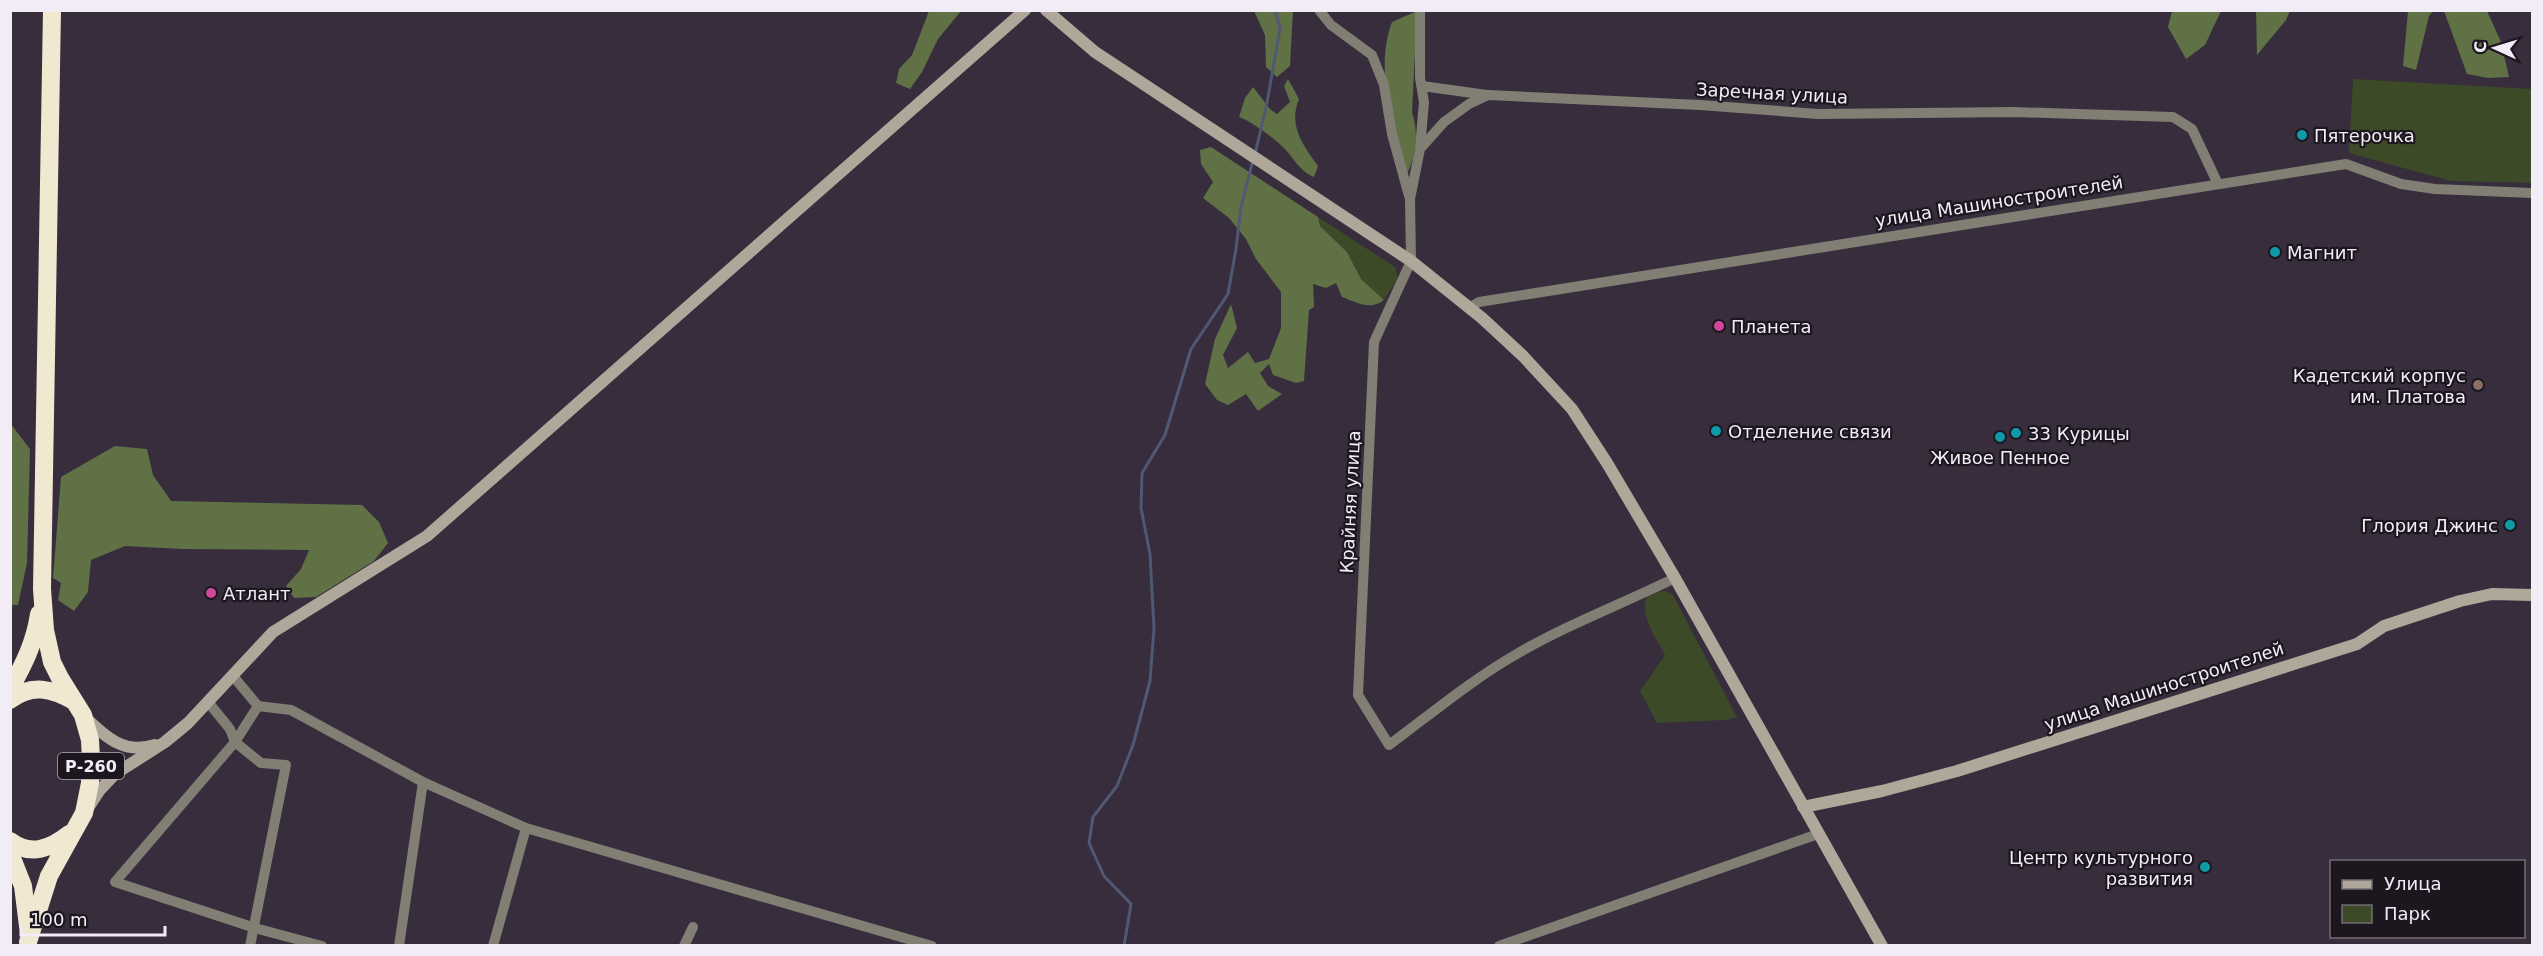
<svg xmlns="http://www.w3.org/2000/svg" width="2543" height="956" font-family="'DejaVu Sans',sans-serif">
	<rect width="100%" height="100%" fill="#372d3d"/>
	<path fill="#3c4a27" d="M 2353,79 L 2532,89 L 2532,183 L 2451,181 L 2349,153 Z
		M 1318,217 L 1395,267 L 1398,278 L 1384,300 L 1361,279 L 1347,252 L 1320,226 Z
		M 1666,591 L 1673,595 L 1737,717 L 1725,720 L 1657,723 L 1640,691 L 1665,655 C 1656,637 1639,616 1647,597 L 1658,592 Z"/>
	<path fill="#5f7145" d="M 929,11 L 961,11 L 938,39 L 922,72 L 910,89 L 896,83 L 899,69 L 912,55 Z
		M 1254,11 L 1293,11 L 1290,66 L 1277,77 L 1266,67 L 1265,35 Z
		M 1417,11 L 1412,113 C 1419,131 1416,156 1407,174 C 1393,127 1374,70 1392,22 Z
		M 2172,11 L 2221,11 L 2205,45 L 2186,59 L 2168,27 Z
		M 2256,11 L 2290,11 L 2286,20 L 2257,55 Z
		M 2408,11 L 2433,11 L 2429,16 L 2416,70 L 2403,66 Z
		M 2444,11 L 2487,11 L 2501,42 L 2509,77 L 2488,78 L 2467,74 Z
		M 1288,79 L 1299,99 C 1288,126 1303,145 1318,166 L 1314,177 C 1298,170 1295,159 1283,147 C 1272,137 1253,122 1239,117 L 1245,98 L 1253,87 L 1270,109 L 1277,114 L 1290,102 L 1284,86 Z
		M 1211,147 L 1318,217 L 1320,226 L 1347,252 L 1361,279 L 1384,300 C 1370,311 1356,302 1342,297 L 1336,283 L 1326,288 L 1313,284 L 1314,307 L 1309,310 L 1304,381 L 1296,383 L 1273,375 L 1269,364 L 1260,373 L 1268,386 L 1282,394 L 1258,411 L 1246,394 L 1228,405 L 1217,400 L 1205,384 L 1215,339 L 1231,304 L 1237,328 L 1223,355 L 1228,368 L 1248,352 L 1255,363 L 1269,359 L 1281,328 L 1281,292 L 1256,259 L 1246,239 L 1229,218 L 1203,198 L 1213,182 L 1201,164 L 1200,150 Z
		M 10,423 L 30,449 L 27,563 L 18,605 L 10,605 Z
		M 115,446 L 147,449 L 153,475 L 171,501 L 362,505 L 379,522 L 388,543 L 374,561 L 316,597 L 294,598 L 286,586 L 301,569 L 309,550 L 182,549 L 125,546 L 91,560 L 88,592 L 74,611 L 58,600 L 61,583 L 53,578 L 61,477 Z"/>
	<g fill="none" stroke-linecap="round" stroke-linejoin="round">
		<path stroke="#505873" stroke-width="3" d="M 1255,154 L 1267,103 L 1280,28 L 1275,10
			M 1124,946 L 1131,904 L 1104,876 L 1089,843 L 1093,817 L 1117,786 L 1133,745 L 1150,681 L 1154,628 L 1150,554 L 1141,508 L 1142,473 L 1165,435 L 1191,349 L 1228,294 L 1236,249 L 1241,207 L 1253,160"/>
		<path stroke="#817e74" stroke-width="10" d="M 1319,10 L 1331,25 L 1372,55 L 1384,85 L 1392,134 L 1409,196
			M 1420,10 L 1420,78 L 1424,102 L 1420,148
			M 1422,86 L 1487,95
			M 1470,307 L 1479,302 L 2346,164 L 2401,184 L 2435,189 L 2532,193
			M 1675,578 C 1622,604 1566,625 1515,655 C 1470,681 1431,714 1389,745 L 1358,695 L 1374,342 L 1411,261 L 1410,199 L 1420,149 L 1444,122 L 1469,104 L 1488,95 L 1700,105 L 1818,114 L 2014,112 L 2173,117 L 2192,129 L 2218,184
			M 233,676 L 258,706 L 291,710 L 423,782 L 526,828 L 932,946
			M 208,702 L 230,729 L 235,742 L 261,763 L 286,765 L 250,946
			M 258,706 L 235,742 L 115,882 L 255,928 L 322,946
			M 399,946 L 423,782
			M 493,946 L 526,828
			M 684,946 L 693,927
			M 1499,946 L 1818,834"/>
		<path stroke="#afa89a" stroke-width="12" d="M 1046,10 L 1095,52 L 1411,261 L 1482,318 L 1523,356 L 1572,409 L 1607,463 L 1675,578 L 1882,946
			M 85,717 C 105,737 125,755 155,745
			M 1803,807 L 1882,791 L 1957,771 L 2357,644 L 2384,626 L 2460,601 L 2492,594 L 2532,595
			M 88,808 L 99,791 L 115,774 L 165,742 L 188,723 L 273,632 L 427,536 L 1025,10"/>
		<path stroke="#f1e8d1" stroke-width="18" d="M 10,689 C 24,664 35,642 39,614
			M 10,700 C 32,683 52,689 74,701
			M 10,841 C 31,857 51,848 69,834
			M 10,853 L 23,886 L 28,926
			M 28,942 L 49,876 L 84,813 L 90,783 L 91,760 L 90,740 L 83,715 L 60,678 L 52,662 L 45,630 L 42,589 L 52,10"/>
	</g>
	<g fill="#0f9aa8" stroke="#1c171f" stroke-width="2">
		<circle cx="2302" cy="135" r="6"/>
		<circle cx="2275" cy="252" r="6"/>
		<circle cx="1716" cy="431" r="6"/>
		<circle cx="2016" cy="433" r="6"/>
		<circle cx="2000" cy="437" r="6"/>
		<circle cx="2510" cy="525" r="6"/>
		<circle cx="2205" cy="867" r="6"/>
	</g>
	<g fill="#d1479c" stroke="#1c171f" stroke-width="2">
		<circle cx="1719" cy="326" r="6"/>
		<circle cx="211" cy="593" r="6"/>
	</g>
	<circle fill="#8d6e63" stroke="#1c171f" stroke-width="2" cx="2478" cy="385" r="6"/>
	<g text-anchor="middle" dominant-baseline="central" stroke-width="4.5" stroke-linejoin="round" paint-order="stroke">
		<rect fill="#1c171f" stroke="#b2acb6" stroke-width="1.5" x="58" y="753" width="66" height="26" rx="4.5"/>
		<g font-size="16" font-weight="bold" fill="#f2ecf7">
			<text x="91" y="766">Р-260</text>
		</g>
		<g font-size="18" fill="#f2ecf7" stroke="#1c171f">
			<text transform="translate(1772 93) rotate(3)">Заречная улица</text>
			<text transform="translate(1999 201) rotate(-9)">улица Машиностроителей</text>
			<text transform="translate(1350 502) rotate(-87)">Крайняя улица</text>
			<text transform="translate(2164 686) rotate(-18)">улица Машиностроителей</text>
		</g>
		<g font-size="18" fill="#f2ecf7" stroke="#1c171f" text-anchor="start">
			<text x="2314" y="135">Пятерочка</text>
			<text x="2287" y="252">Магнит</text>
			<text x="1731" y="326">Планета</text>
			<text x="2466" y="375" text-anchor="end">Кадетский корпус<tspan x="2466" dy="21">им. Платова</tspan></text>
			<text x="1728" y="431">Отделение связи</text>
			<text x="2028" y="433">33 Курицы</text>
			<text x="2000" y="457" text-anchor="middle">Живое Пенное</text>
			<text x="2498" y="525" text-anchor="end">Глория Джинс</text>
			<text x="223" y="593">Атлант</text>
			<text x="2193" y="857" text-anchor="end">Центр культурного<tspan x="2193" dy="21">развития</tspan></text>
		</g>
	</g>
	<rect width="2543" height="956" fill="none" stroke="#f2ecf7" stroke-width="24"/>
	<rect x="2330" y="860" width="195" height="78" fill="#1c171f" stroke="#726c75" stroke-width="1.5"/>
	<rect x="2342" y="880" width="30" height="9" fill="#afa89a" stroke="#726c75" stroke-width="1.5"/>
	<text x="2384" y="890" font-size="18" fill="#f2ecf7">Улица</text>
	<rect x="2342" y="905" width="30" height="18" fill="#3c4a27" stroke="#726c75" stroke-width="1.5"/>
	<text x="2384" y="920" font-size="18" fill="#f2ecf7">Парк</text>
	<g transform="translate(2495 48) rotate(274)" stroke="#1c171f" stroke-width="4.5" paint-order="stroke">
	<path d="M0-4.5L10 22L0 15L-10 22Z" fill="#f2ecf7"/>
	<text y="-9" font-size="16" font-weight="bold" text-anchor="middle" fill="#f2ecf7">С</text>
	</g>
	<path d="M21 926v9h144v-9" fill="none" stroke="#f2ecf7" stroke-width="3"/>
	<text x="30" y="926" font-size="18" fill="#f2ecf7" stroke="#1c171f" stroke-width="4.5" paint-order="stroke">100 m</text>
</svg>
